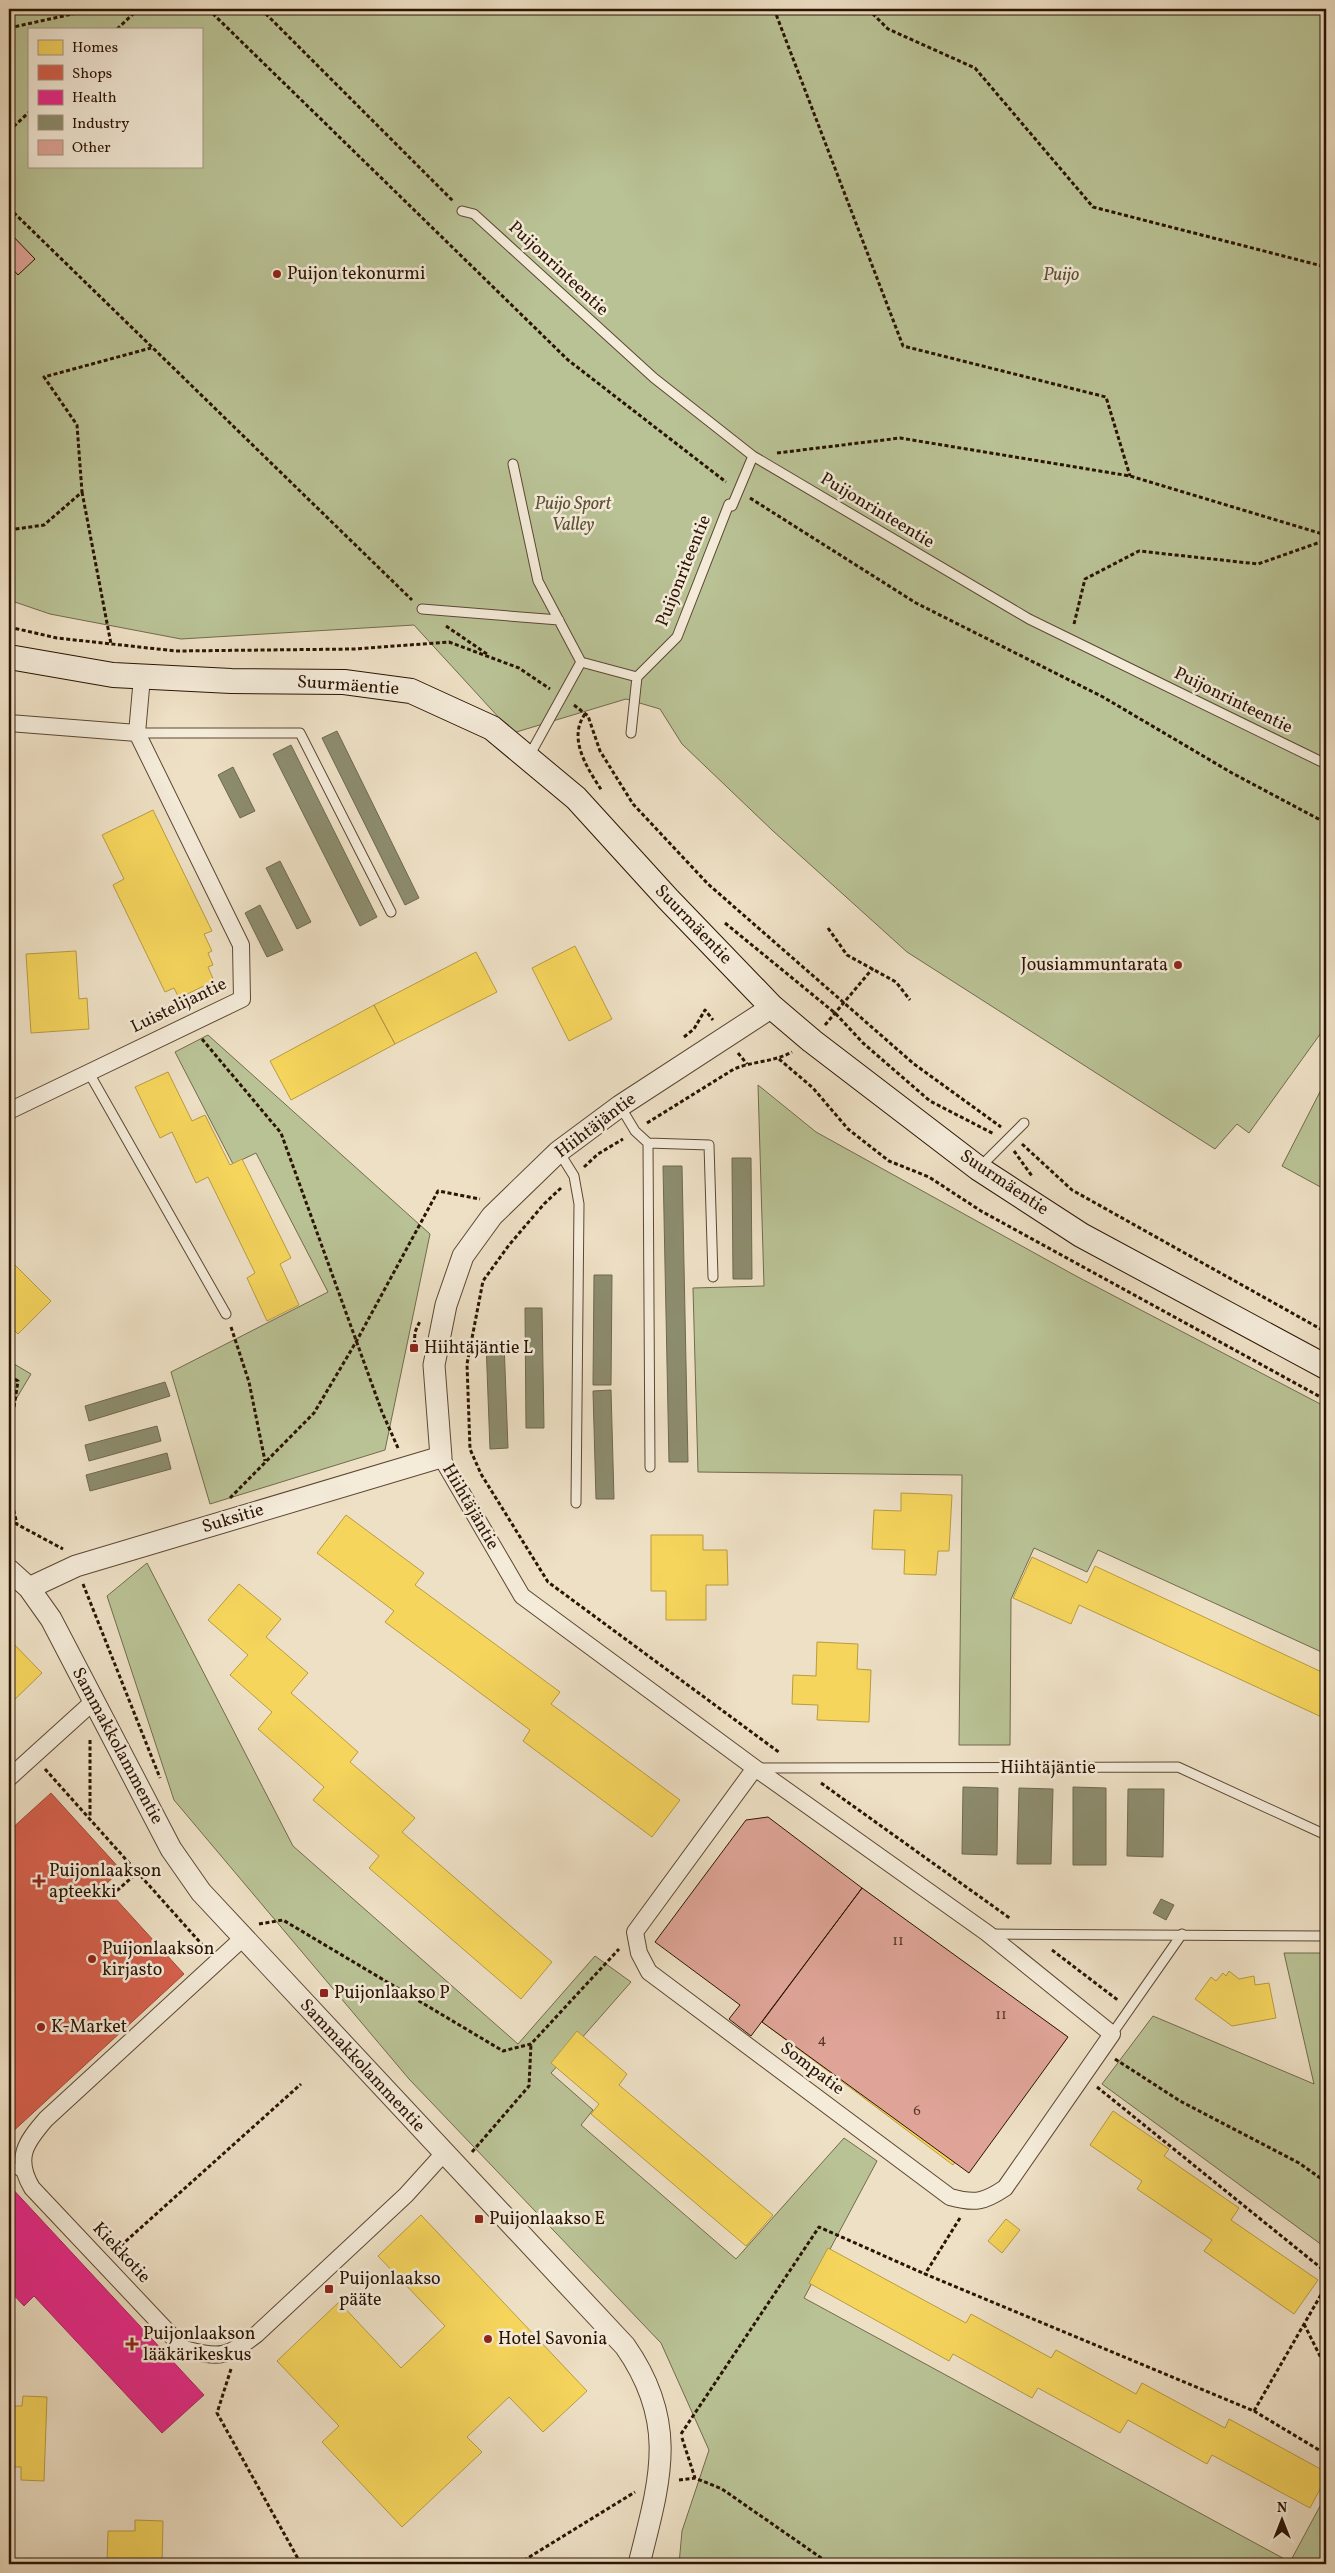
<svg xmlns="http://www.w3.org/2000/svg" width="1335" height="2573" font-family="Vollkorn,serif">
	<rect width="100%" height="100%" fill="#eee0c5"/>
	<filter id="stains"><feTurbulence type="fractalNoise" baseFrequency=".004" numOctaves="4"/><feColorMatrix values="0 0 0 0 .2 0 0 0 0 .09 0 0 0 0 .02 0 0 0 .5 -.17"/></filter>
	<radialGradient id="worn" r=".72"><stop offset=".6" stop-color="#630" stop-opacity="0"/><stop offset="1" stop-color="#630" stop-opacity=".3"/></radialGradient>
	<path fill="#b9c295" stroke="#726b4c" fill-rule="evenodd" d="M 9,9 L 1326,9 L 1326,1026 L 1249,1133 L 1237,1124 L 1215,1149 L 907,952 L 773,831 L 682,744 L 660,709 L 626,699 L 513,733 L 414,625 L 181,639 L 50,614 L 9,600 ZM 29,29 L 201,29 L 201,166 L 29,166 Z
		M 208,1035 L 430,1234 L 385,1450 L 210,1504 L 171,1372 L 328,1292 L 256,1153 L 233,1164 L 175,1052 Z
		M 1326,1080 L 1326,1190 L 1282,1166 Z
		M 758,1085 L 816,1132 L 1076,1276 L 1326,1407 L 1326,1654 L 1098,1550 L 1087,1572 L 1034,1548 L 1011,1599 L 1010,1745 L 959,1745 L 962,1475 L 698,1472 L 693,1288 L 764,1286 Z
		M 9,1361 L 31,1374 L 9,1411 Z
		M 147,1563 L 293,1846 L 518,2044 L 595,1956 L 631,1982 L 551,2073 L 593,2110 L 581,2125 L 736,2259 L 844,2138 L 877,2161 L 804,2298 L 1290,2562 L 1326,2495 L 1326,2564 L 679,2564 L 682,2531 L 709,2450 L 661,2343 L 409,2079 L 174,1800 L 107,1596 Z
		M 1284,1953 L 1326,1953 L 1326,2248 L 1102,2084 L 1153,2016 L 1314,2084 Z"/>
	<path fill="#f6d55c" stroke="#b99b41" d="M 153,810 L 212,931 L 204,934 L 212,951 L 208,953 L 213,965 L 208,967 L 214,981 L 179,998 L 174,988 L 165,992 L 113,885 L 124,879 L 102,835 Z
		M 575,946 L 612,1019 L 569,1041 L 532,968 Z
		M 76,951 L 79,999 L 87,998 L 89,1029 L 31,1033 L 26,954 Z
		M 476,952 L 497,992 L 395,1044 L 374,1005 Z
		M 374,1005 L 395,1044 L 291,1100 L 270,1061 Z
		M 168,1072 L 192,1121 L 205,1115 L 230,1165 L 242,1159 L 291,1258 L 280,1264 L 299,1305 L 267,1321 L 247,1278 L 255,1273 L 208,1177 L 196,1183 L 172,1132 L 160,1138 L 135,1087 Z
		M 9,1259 L 51,1301 L 18,1334 L 9,1325 Z
		M 901,1493 L 952,1495 L 949,1551 L 938,1551 L 936,1575 L 904,1574 L 905,1550 L 872,1549 L 874,1510 L 901,1511 Z
		M 346,1515 L 424,1573 L 415,1585 L 560,1692 L 551,1704 L 680,1800 L 652,1837 L 523,1741 L 530,1730 L 385,1622 L 394,1611 L 317,1553 Z
		M 651,1535 L 703,1535 L 703,1550 L 727,1550 L 728,1585 L 706,1585 L 706,1620 L 666,1620 L 666,1591 L 651,1591 Z
		M 1032,1557 L 1087,1583 L 1095,1566 L 1326,1674 L 1326,1719 L 1079,1605 L 1071,1624 L 1013,1598 Z
		M 239,1584 L 281,1619 L 266,1637 L 308,1673 L 291,1693 L 358,1752 L 350,1762 L 415,1818 L 402,1832 L 552,1962 L 521,1999 L 369,1868 L 379,1856 L 313,1800 L 324,1787 L 258,1729 L 272,1712 L 230,1675 L 248,1655 L 208,1620 Z
		M 9,1639 L 42,1673 L 9,1705 Z
		M 817,1642 L 858,1644 L 857,1669 L 871,1670 L 869,1722 L 817,1720 L 818,1705 L 792,1704 L 793,1675 L 816,1676 Z
		M 862,1888 L 959,1959 L 934,1993 L 837,1922 Z
		M 959,1959 L 1068,2037 L 1042,2072 L 934,1993 Z
		M 1229,1971 L 1239,1979 L 1254,1976 L 1255,1985 L 1269,1983 L 1276,2018 L 1232,2026 L 1195,1999 L 1211,1977 L 1216,1981 L 1223,1973 L 1226,1976 Z
		M 787,1988 L 881,2058 L 856,2092 L 762,2022 Z
		M 577,2031 L 627,2074 L 619,2085 L 773,2215 L 746,2246 L 591,2114 L 599,2104 L 551,2063 Z
		M 881,2058 L 978,2131 L 953,2165 L 856,2092 Z
		M 1113,2111 L 1169,2149 L 1164,2156 L 1239,2208 L 1231,2220 L 1318,2280 L 1294,2314 L 1204,2251 L 1212,2240 L 1137,2189 L 1142,2181 L 1090,2145 Z
		M 421,2215 L 587,2391 L 543,2432 L 509,2397 L 467,2437 L 482,2452 L 402,2527 L 322,2442 L 339,2426 L 277,2361 L 339,2302 L 401,2368 L 445,2326 L 378,2256 Z
		M 1006,2219 L 1020,2230 L 1002,2253 L 988,2241 Z
		M 828,2248 L 966,2323 L 971,2314 L 1051,2358 L 1056,2350 L 1136,2394 L 1142,2383 L 1225,2428 L 1229,2419 L 1326,2472 L 1326,2478 L 1310,2508 L 1212,2455 L 1207,2464 L 1128,2420 L 1120,2433 L 1038,2388 L 1032,2398 L 953,2354 L 949,2361 L 809,2283 Z
		M 23,2396 L 47,2397 L 44,2481 L 21,2480 L 21,2467 L 9,2467 L 9,2406 L 22,2406 Z
		M 135,2520 L 163,2521 L 162,2564 L 107,2564 L 108,2531 L 135,2531 Z"/>
	<path fill="#d6604d" stroke="#a34937" d="M 51,1793 L 121,1870 L 104,1886 L 184,1974 L 9,2135 L 9,1831 Z"/>
	<path fill="#e7298a" stroke="#af2362" d="M 9,2185 L 204,2395 L 162,2433 L 34,2296 L 24,2306 L 9,2290 Z"/>
	<path fill="#8c8c6e" stroke="#6f684e" d="M 337,731 L 419,898 L 405,905 L 322,738 Z
		M 291,745 L 377,917 L 360,926 L 273,754 Z
		M 233,767 L 255,811 L 240,818 L 218,775 Z
		M 280,861 L 311,922 L 297,929 L 266,868 Z
		M 260,905 L 283,950 L 267,957 L 245,913 Z
		M 732,1158 L 751,1158 L 752,1279 L 733,1279 Z
		M 663,1166 L 682,1166 L 688,1462 L 669,1462 Z
		M 594,1275 L 612,1275 L 611,1385 L 593,1385 Z
		M 525,1308 L 542,1308 L 544,1428 L 526,1428 Z
		M 504,1342 L 508,1448 L 490,1449 L 486,1343 Z
		M 165,1382 L 170,1396 L 89,1421 L 85,1406 Z
		M 611,1390 L 614,1499 L 596,1499 L 593,1391 Z
		M 157,1426 L 161,1441 L 89,1461 L 85,1445 Z
		M 167,1453 L 171,1469 L 90,1491 L 86,1475 Z
		M 963,1787 L 998,1788 L 997,1855 L 962,1854 Z
		M 1073,1787 L 1106,1788 L 1106,1865 L 1073,1865 Z
		M 1019,1788 L 1053,1789 L 1051,1864 L 1017,1864 Z
		M 1128,1789 L 1164,1789 L 1163,1857 L 1127,1856 Z
		M 1161,1899 L 1174,1905 L 1166,1920 L 1153,1913 Z"/>
	<path fill="#dfa497" stroke="#2b1403" d="M 9,232 L 35,259 L 18,275 L 9,265 Z
		M 768,1817 L 862,1888 L 751,2036 L 729,2019 L 740,2005 L 655,1942 L 746,1820 Z
		M 862,1888 L 1068,2037 L 969,2173 L 762,2022 Z"/>
	<g fill="none" stroke-linecap="round" stroke-linejoin="round">
		<defs>
			<path id="service" d="M 462,211 L 474,214 L 654,378 L 753,456 L 1029,619 L 1326,764
				M 513,464 L 538,581 L 581,662
				M 422,609 L 559,620
				M 137,733 L 300,733 L 391,912
				M 631,733 L 637,677
				M 528,758 L 581,662 L 637,677 L 677,637 L 729,504 L 732,506 L 753,456
				M 89,1073 L 226,1314
				M 620,1106 L 635,1131 L 648,1143 L 650,1467
				M 648,1143 L 709,1145 L 713,1277
				M 559,1152 L 574,1176 L 579,1204 L 576,1503
				M 979,1168 L 1024,1123
				M 758,1768 L 1178,1767 L 1326,1835
				M 989,1934 L 1326,1936
				M 1112,2034 L 1182,1934
				M 9,2165 L 24,2174"/>
			<path id="minor" d="M 9,723 L 137,733
				M 9,1111 L 242,999 L 241,945 L 137,733 L 142,677
				M 441,1457 L 522,1596 L 755,1768 L 987,1933 L 1112,2034 L 1005,2188 C 984,2202 975,2204 950,2197 L 649,1972 L 639,1953 L 635,1932 L 755,1768
				M 9,1778 L 94,1701
				M 243,1938 L 46,2119 C 26,2142 14,2158 32,2188 L 184,2349 C 221,2359 227,2357 257,2334 L 406,2195 L 444,2153"/>
			<path id="tertiary" d="M 9,1570 L 29,1588 L 51,1619 L 171,1849 L 201,1892 L 625,2346 C 679,2423 660,2480 639,2564
				M 29,1588 L 76,1566 L 441,1457 L 434,1365 L 446,1305 L 463,1256 L 492,1216 L 558,1152 L 620,1106 L 772,1007"/>
			<path id="secondary" d="M 9,657 L 113,675 L 231,681 L 344,682 L 411,691 L 492,728 L 576,798 L 668,899 L 772,1007 L 812,1041 L 978,1168 L 1081,1235 L 1326,1367"/>
		</defs>
		<use href="#service" stroke="#5c4734" stroke-width="11"/>
		<use href="#minor" stroke="#5c4734" stroke-width="18"/>
		<use href="#tertiary" stroke="#5c4734" stroke-width="23"/>
		<use href="#secondary" stroke="#2b1403" stroke-width="26"/>
		<path stroke="#2b1403" stroke-width="3" stroke-dasharray="4 2.5" stroke-linecap="butt" d="M 208,9 L 568,360 L 726,482
			M 261,9 L 453,201
			M 774,9 L 903,346 L 1106,397 L 1130,476
			M 868,9 L 888,29 L 975,68 L 1093,207 L 1326,267
			M 9,28 L 95,9
			M 117,29 L 133,14 L 133,9
			M 9,131 L 29,112
			M 9,208 L 412,600
			M 777,453 L 900,438 L 1130,476 L 1326,535
			M 82,492 L 111,644
			M 750,498 L 916,603 L 1103,697 L 1232,773 L 1326,823
			M 9,530 L 44,525 L 82,492 L 77,425 L 44,377 L 151,348
			M 1074,624 L 1085,579 L 1139,551 L 1258,564 L 1326,540
			M 446,626 L 487,654
			M 9,627 L 57,638 L 176,651 L 355,649 L 449,642 L 519,668 L 550,689
			M 574,705 L 588,716 L 600,751 L 633,804 L 708,884 L 914,1064 L 1001,1127
			M 585,714 C 567,739 588,769 602,791
			M 725,923 L 835,1013 L 863,1043 L 930,1101 L 994,1134
			M 828,928 L 847,955 L 896,982 L 910,1000
			M 825,1025 L 873,968
			M 684,1037 L 694,1029 L 705,1010 L 713,1020
			M 202,1039 L 281,1133 L 382,1412 L 398,1448
			M 738,1053 L 747,1064
			M 779,1059 L 813,1088 L 848,1129 L 889,1161 L 929,1177 L 981,1211 L 1326,1400
			M 647,1123 L 734,1069 C 753,1061 774,1062 792,1052
			M 1022,1144 L 1072,1190 L 1326,1332
			M 1014,1151 L 1032,1176
			M 584,1167 L 598,1154 L 623,1139
			M 561,1188 L 544,1204 L 509,1245 L 483,1281 L 467,1364 L 470,1449 L 481,1474 L 548,1582 L 780,1753
			M 231,1327 L 249,1382 L 265,1461
			M 414,1351 L 415,1332 L 420,1321
			M 9,1376 L 18,1381 L 9,1440
			M 9,1491 L 17,1524
			M 230,1498 L 314,1413 L 356,1342 L 438,1191 L 480,1199
			M 9,1520 L 63,1549
			M 83,1584 L 160,1778
			M 90,1740 L 90,1818
			M 45,1769 L 206,1949
			M 821,1783 L 1011,1919
			M 112,1895 L 138,1872
			M 259,1924 L 283,1920 L 503,2051 L 531,2044 L 619,1949
			M 1052,1950 L 1119,2001
			M 1115,2059 L 1180,2101 L 1299,2163 L 1326,2182
			M 1097,2087 L 1326,2272
			M 472,2152 L 529,2086 L 531,2044
			M 960,2218 L 925,2274 L 1254,2411 L 1326,2286
			M 116,2250 L 301,2084
			M 1304,2324 L 1326,2368
			M 231,2369 L 217,2413 L 301,2564
			M 1254,2411 L 1324,2453
			M 681,2434 L 819,2227 L 925,2274
			M 682,2438 L 695,2478
			M 1326,2452 L 1324,2453 L 1326,2454
			M 679,2480 L 695,2478 L 722,2489 L 830,2564
			M 518,2564 L 635,2492"/>
		<use href="#service" stroke="#f4ebd9" stroke-width="9"/>
		<use href="#minor" stroke="#f4ebd9" stroke-width="16"/>
		<use href="#tertiary" stroke="#f4ebd9" stroke-width="21"/>
		<use href="#secondary" stroke="#f4ebd9" stroke-width="24"/>
	</g>
	<g fill="#8f2418" stroke="#f4ebd9" stroke-width="2">
		<circle cx="277" cy="274" r="5"/>
		<circle cx="1178" cy="965" r="5"/>
		<rect x="409" y="1343" width="10" height="10" rx="2.5"/>
		<path d="M36.5 1873.5h5v5h5v5h-5v5h-5v-5h-5v-5h5z"/>
		<circle cx="92" cy="1959" r="5"/>
		<rect x="319" y="1988" width="10" height="10" rx="2.5"/>
		<circle cx="41" cy="2027" r="5"/>
		<rect x="474" y="2214" width="10" height="10" rx="2.5"/>
		<rect x="324" y="2284" width="10" height="10" rx="2.5"/>
		<circle cx="488" cy="2339" r="5"/>
		<path d="M129.5 2336.5h5v5h5v5h-5v5h-5v-5h-5v-5h5z"/>
	</g>
	<g text-anchor="middle" dominant-baseline="central" stroke-width="5" stroke-linejoin="round" paint-order="stroke">
		<g font-size="15" fill="#583828">
			<text x="898" y="1941">11</text>
			<text x="1001" y="2015">11</text>
			<text x="822" y="2040">4</text>
			<text x="917" y="2111">6</text>
		</g>
		<g font-size="18" fill="#2b1403" stroke="#f4ebd9">
			<text transform="translate(558 269) rotate(43)">Puijonrinteentie</text>
			<text transform="translate(877 511) rotate(31)">Puijonrinteentie</text>
			<text transform="translate(684 571) rotate(-68)">Puijonriteentie</text>
			<text transform="translate(348 686) rotate(4)">Suurmäentie</text>
			<text transform="translate(1233 701) rotate(26)">Puijonrinteentie</text>
			<text transform="translate(693 925) rotate(46)">Suurmäentie</text>
			<text transform="translate(179 1006) rotate(-26)">Luistelijantie</text>
			<text transform="translate(596 1126) rotate(-37)">Hiihtäjäntie</text>
			<text transform="translate(1004 1183) rotate(34)">Suurmäentie</text>
			<text transform="translate(470 1507) rotate(60)">Hiihtäjäntie</text>
			<text transform="translate(233 1519) rotate(-17)">Suksitie</text>
			<text transform="translate(117 1746) rotate(62)">Sammakkolammentie</text>
			<text x="1048" y="1768">Hiihtäjäntie</text>
			<text transform="translate(362 2066) rotate(47)">Sammakkolammentie</text>
			<text transform="translate(812 2069) rotate(37)">Sompatie</text>
			<text transform="translate(121 2253) rotate(47)">Kiekkotie</text>
		</g>
		<g font-size="18" fill="#2b1403" stroke="#f4ebd9" text-anchor="start">
			<text x="287" y="274">Puijon tekonurmi</text>
			<text x="1168" y="965" text-anchor="end">Jousiammuntarata</text>
			<text x="424" y="1348">Hiihtäjäntie L</text>
			<text x="49" y="1871">Puijonlaakson<tspan x="49" dy="21">apteekki</tspan></text>
			<text x="102" y="1949">Puijonlaakson<tspan x="102" dy="21">kirjasto</tspan></text>
			<text x="334" y="1993">Puijonlaakso P</text>
			<text x="51" y="2027">K-Market</text>
			<text x="489" y="2219">Puijonlaakso E</text>
			<text x="339" y="2279">Puijonlaakso<tspan x="339" dy="21">pääte</tspan></text>
			<text x="143" y="2334">Puijonlaakson<tspan x="143" dy="21">lääkärikeskus</tspan></text>
			<text x="498" y="2339">Hotel Savonia</text>
		</g>
		<g font-size="18" font-style="italic" fill="#5d5136" stroke="#f4ebd9">
			<text x="1061" y="275">Puijo</text>
			<text x="573" y="504">Puijo Sport<tspan x="573" dy="21">Valley</tspan></text>
		</g>
	</g>
	<rect width="1335" height="2573" fill="none" stroke="#eee0c5" stroke-width="30"/>
	<rect x="10" y="10" width="1315" height="2553" fill="none" stroke="#2b1403" stroke-width="2.5"/>
	<rect x="15" y="15" width="1305" height="2543" fill="none" stroke="#2b1403"/>
	<rect x="28" y="28" width="175" height="140" fill="#f4ebd9" stroke="#a49583"/>
	<rect x="38" y="40" width="25" height="15" fill="#f6d55c" stroke="#a49583"/>
	<text x="72" y="52" font-size="15" fill="#2b1403">Homes</text>
	<rect x="38" y="65" width="25" height="15" fill="#d6604d" stroke="#a49583"/>
	<text x="72" y="78" font-size="15" fill="#2b1403">Shops</text>
	<rect x="38" y="90" width="25" height="15" fill="#e7298a" stroke="#a49583"/>
	<text x="72" y="102" font-size="15" fill="#2b1403">Health</text>
	<rect x="38" y="115" width="25" height="15" fill="#8c8c6e" stroke="#a49583"/>
	<text x="72" y="128" font-size="15" fill="#2b1403">Industry</text>
	<rect x="38" y="140" width="25" height="15" fill="#dfa497" stroke="#a49583"/>
	<text x="72" y="152" font-size="15" fill="#2b1403">Other</text>
	<g transform="translate(1282 2520)" stroke="#f4ebd9" stroke-width="4" paint-order="stroke">
	<path d="M0-4L9 19L0 12L-9 19Z" fill="#2b1403"/>
	<text y="-8" font-size="14" font-weight="bold" text-anchor="middle" fill="#2b1403">N</text>
	</g>
	<rect width="100%" height="100%" filter="url(#stains)"/>
	<rect width="100%" height="100%" fill="url(#worn)"/>
</svg>
